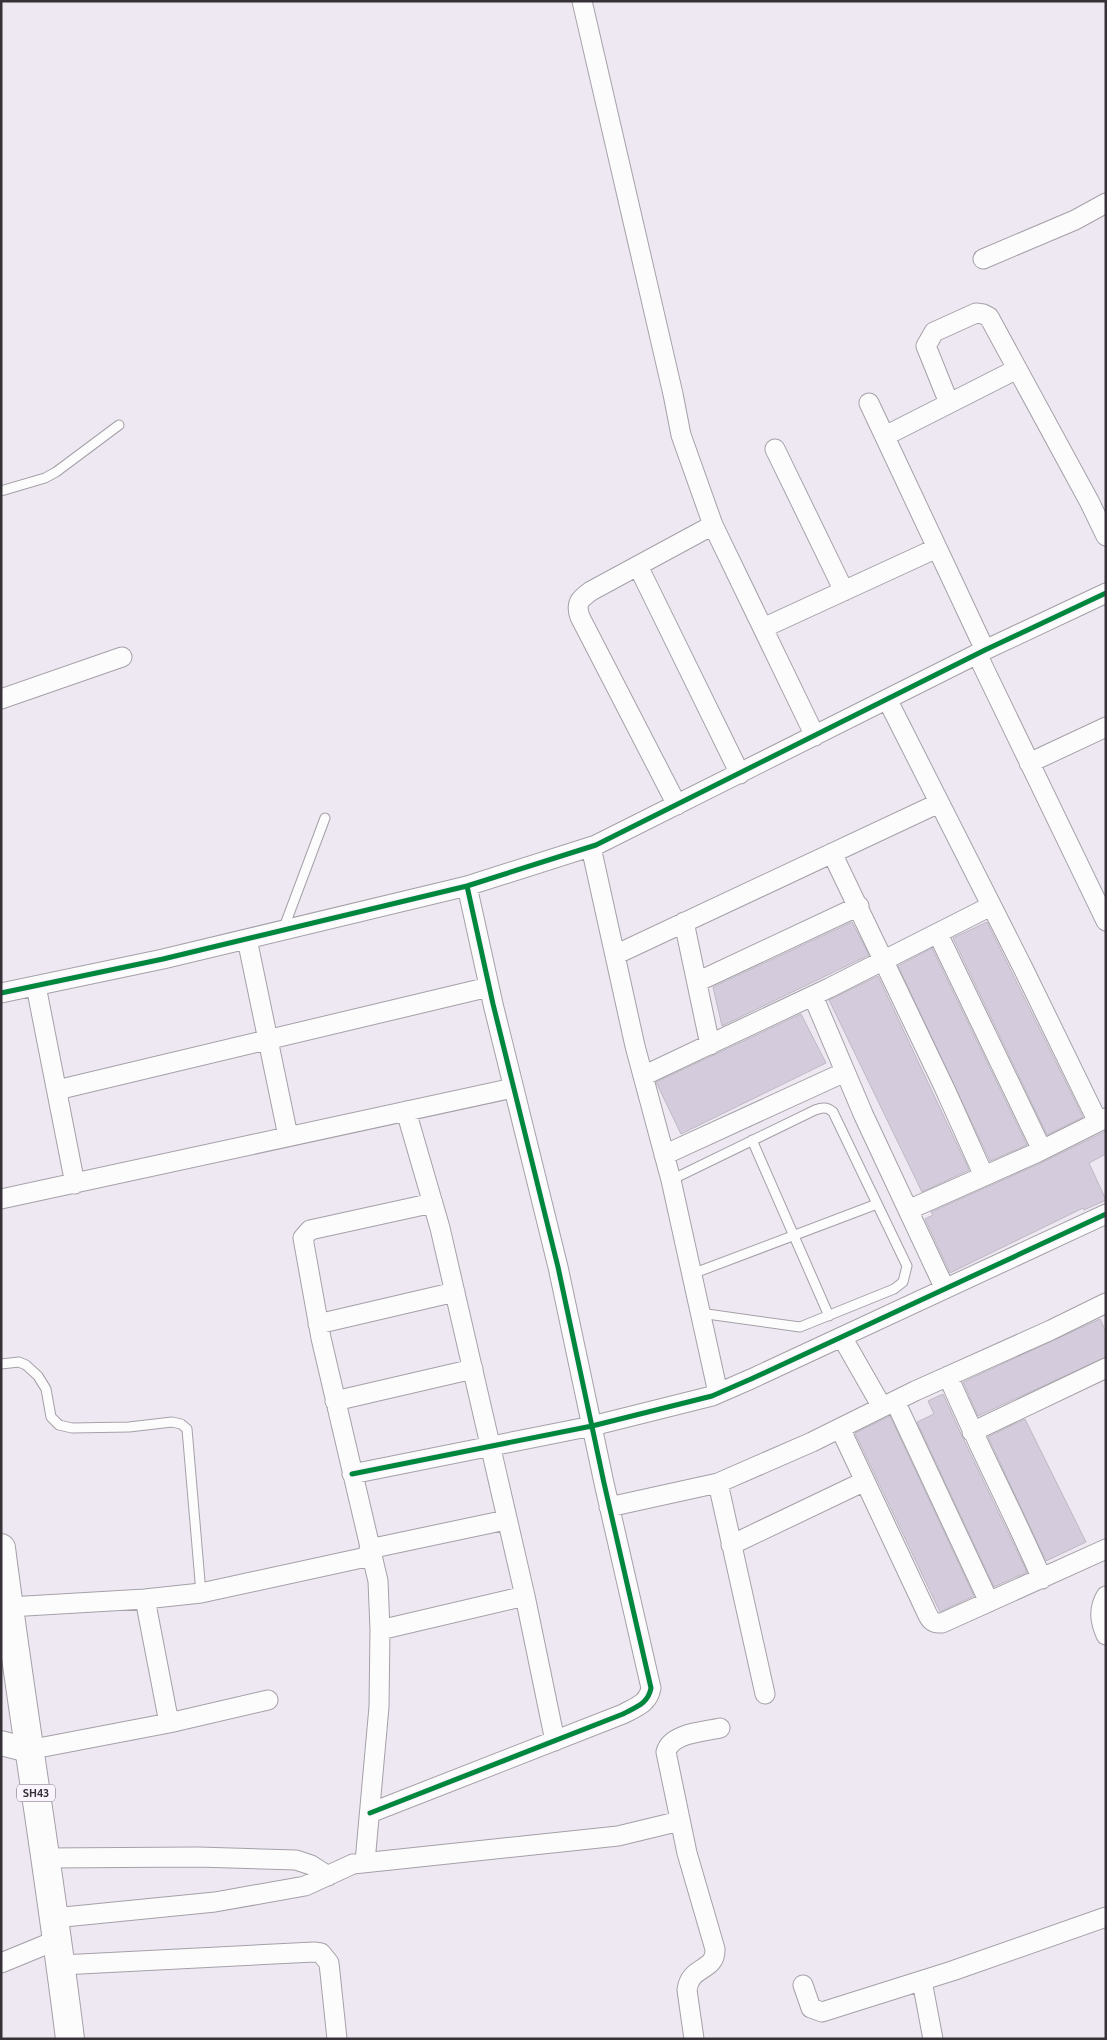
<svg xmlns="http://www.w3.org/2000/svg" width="1107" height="2040" font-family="Ubuntu,sans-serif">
	<rect width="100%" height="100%" fill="#eee8f2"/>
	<path fill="#d4cbdd" stroke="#bdb9c1" d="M 852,922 L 869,955 L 722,1026 L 713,987 Z
		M 987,922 L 1083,1117 L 1047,1135 L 953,938 Z
		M 932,948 L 1027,1145 L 990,1161 L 898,966 Z
		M 878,976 L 969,1170 L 922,1192 L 829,1000 Z
		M 801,1014 L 826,1063 L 681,1134 L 656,1082 Z
		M 1106,1131 L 1106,1154 L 1089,1163 L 1106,1200 L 1084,1210 L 1083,1208 L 950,1273 L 925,1219 L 933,1215 L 931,1212 L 1041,1163 Z
		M 1100,1319 L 1106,1332 L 1106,1357 L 978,1416 L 963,1382 Z
		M 943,1394 L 962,1436 L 1027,1572 L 994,1587 L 917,1422 L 934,1414 L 928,1401 Z
		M 890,1416 L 974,1596 L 940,1612 L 855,1433 Z
		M 1025,1419 L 1086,1542 L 1046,1561 L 988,1437 Z"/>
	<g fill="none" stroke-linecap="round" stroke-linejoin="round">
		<defs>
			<path id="service" d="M 1,491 L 45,478 L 56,472 L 119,425
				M 283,930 L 325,818
				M 752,1140 L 829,1316
				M 671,1180 L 815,1110 C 823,1107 827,1107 833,1112 L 907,1266 L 903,1282 L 894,1289 L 800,1327 L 700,1313
				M 692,1274 L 877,1204
				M 1,1364 L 19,1362 L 26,1365 L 38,1376 L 46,1389 L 51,1417 L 59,1425 L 72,1428 L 129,1427 L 172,1422 L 181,1424 L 187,1429 L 201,1593"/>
			<path id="minor" d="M 582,1 L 673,394 L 681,435 L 713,525 L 815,736
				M 983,259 L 1075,220 L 1106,203
				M 869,403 L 985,650
				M 949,403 L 926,346 L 934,332 L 976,313 L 983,314 L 989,317 L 1089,501 L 1106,536
				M 885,436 L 1017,369
				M 775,449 L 844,591
				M 638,566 L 740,774
				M 763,628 L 937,548
				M 977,654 L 1106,921
				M 1,699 L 122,657
				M 887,699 L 1024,970 L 1098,1122
				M 1029,763 L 1106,727
				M 677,805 L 580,617 C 575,603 580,599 591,591 L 713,525
				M 591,847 L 635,1046 L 671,1180 L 718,1393
				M 832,853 L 944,1087 L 984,1176
				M 684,922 L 710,1045
				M 938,934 L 1042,1150
				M 247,939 L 288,1136
				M 615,955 L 939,803
				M 697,982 L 859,906
				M 36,986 L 75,1184
				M 1,993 L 163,959 L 467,886 L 596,845 L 985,650 L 1106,593
				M 813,996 L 864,1116 L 945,1289
				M 643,1076 L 829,988 L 991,906
				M 57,1090 L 489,987
				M 406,1111 L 440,1228 L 525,1596 L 555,1741
				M 664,1155 L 845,1072
				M 1,1199 L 513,1088
				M 908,1210 L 1036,1153 L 1106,1118
				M 318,1324 L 455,1292
				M 842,1337 L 882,1407
				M 948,1376 C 977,1444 1012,1510 1042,1579
				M 335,1401 L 473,1369
				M 895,1401 L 989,1602
				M 840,1428 L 925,1609 C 929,1618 931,1624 942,1623 L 1106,1549
				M 972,1432 L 1106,1368
				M 352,1474 L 592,1426 L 712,1396 L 751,1379 L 1106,1214
				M 718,1483 L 812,1442 L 915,1391 L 1051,1330 L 1106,1303
				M 609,1507 L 718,1483 L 765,1694
				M 731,1545 L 865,1481
				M 369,1549 L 506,1520
				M 1106,1596 C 1098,1610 1100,1621 1106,1635
				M 145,1599 L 169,1723
				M 9,1607 L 145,1599 L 201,1593 L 371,1556
				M 380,1630 L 525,1596
				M 28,1750 L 169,1723 L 268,1700
				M 370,1813 L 623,1714 C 636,1707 648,1704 651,1688 L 604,1483 L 558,1267 L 493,1004 L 467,886
				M 47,1858 L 198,1857 L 296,1860 L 311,1865 L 328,1876
				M 365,1862 L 379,1707 L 380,1630 L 378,1581 L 321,1338 L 303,1238 L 310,1230 L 433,1203
				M 54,1918 L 215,1902 L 305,1886 L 353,1864 L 618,1836 L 680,1821
				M 1,1963 L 57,1940
				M 61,1965 L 314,1952 L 321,1953 L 329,1963 L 337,2039
				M 922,1981 L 933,2039
				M 803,1985 L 811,2008 L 822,2012 L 952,1971 L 1106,1917
				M 694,2039 L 687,1990 C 690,1965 716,1972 715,1949 L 687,1853 L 666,1752 C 671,1733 703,1732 720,1728"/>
			<path id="tertiary" d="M 1,1743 L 28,1750"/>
			<path id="primary" d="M 1,1548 C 22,1712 50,1875 70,2039"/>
		</defs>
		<use href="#service" stroke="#a5a0a8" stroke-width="11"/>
		<use href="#minor" stroke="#a5a0a8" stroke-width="21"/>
		<use href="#tertiary" stroke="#a5a0a8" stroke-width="26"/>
		<use href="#primary" stroke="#a5a0a8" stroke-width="30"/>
		<use href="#service" stroke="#fcfcfd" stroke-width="9"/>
		<use href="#minor" stroke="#fcfcfd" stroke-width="19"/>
		<use href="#tertiary" stroke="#fcfcfd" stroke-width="24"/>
		<use href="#primary" stroke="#fcfcfd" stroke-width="28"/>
		<defs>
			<path id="cycleway" d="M 1,993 L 163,959 L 467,886 L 596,845 L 985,650 L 1106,593
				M 352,1474 L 592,1426 L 712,1396 L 751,1379 L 1106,1214
				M 370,1813 L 623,1714 C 636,1707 648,1704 651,1688 L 604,1483 L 558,1267 L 493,1004 L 467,886"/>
		</defs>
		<use href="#cycleway" stroke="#faf4fe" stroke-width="8"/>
		<use href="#cycleway" stroke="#00873e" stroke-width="5"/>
	</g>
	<g text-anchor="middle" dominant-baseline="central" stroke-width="4.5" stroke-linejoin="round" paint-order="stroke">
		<rect fill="#faf4fe" stroke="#706c73" stroke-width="1" x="17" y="1784.5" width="38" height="17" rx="4"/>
		<g font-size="11" font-weight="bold" fill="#353137">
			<text x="36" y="1793">SH43</text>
		</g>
	</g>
	<rect width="1107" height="2040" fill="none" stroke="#353137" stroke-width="5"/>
</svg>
